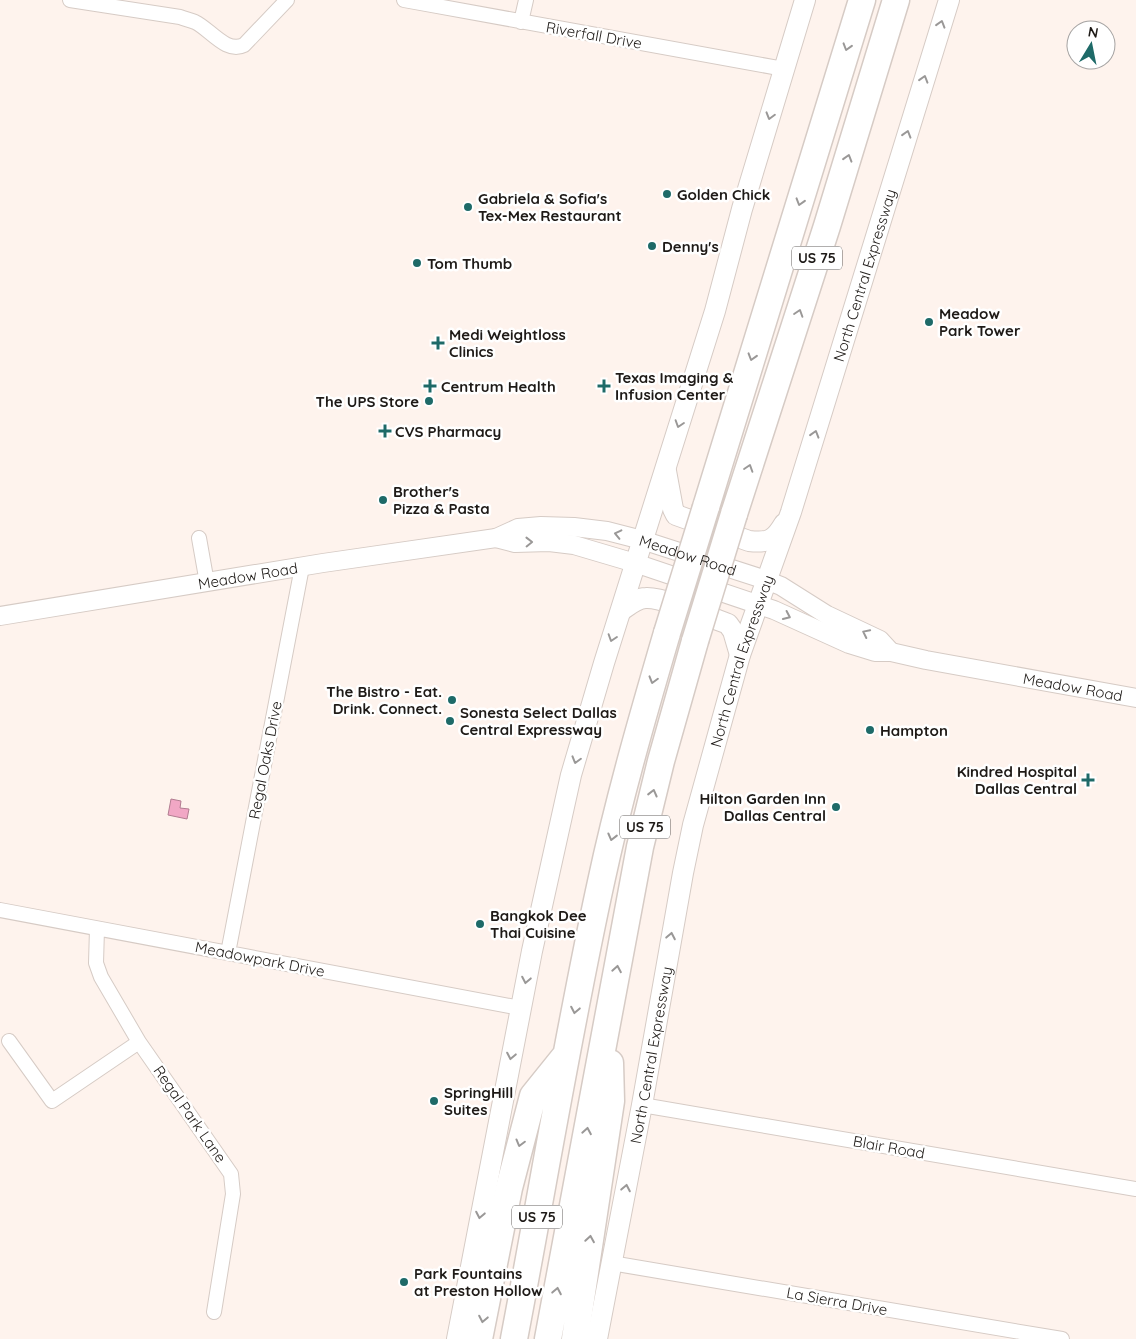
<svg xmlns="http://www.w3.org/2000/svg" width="1136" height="1339" font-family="Quicksand,sans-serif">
	<rect width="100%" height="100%" fill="#fef3ed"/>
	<path fill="#f1a7c5" stroke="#b27d91" d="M 171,799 L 181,801 L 180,808 L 189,809 L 187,819 L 168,815 Z"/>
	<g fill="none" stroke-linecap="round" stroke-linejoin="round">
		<defs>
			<path id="minor" d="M 70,0 L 180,17 C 185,19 190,20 195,22 C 210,29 226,54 244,45 L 287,0
				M 404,0 L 784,69
				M 521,22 L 526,0
				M 199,538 L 207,583
				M 0,910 L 520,1008
				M 97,929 L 96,963 L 101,977 L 139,1042 L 231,1174 L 233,1194 L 214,1312
				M 228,953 L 302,567
				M 9,1041 L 52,1101 L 139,1042
				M 642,1105 L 1136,1189
				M 611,1263 L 1062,1339"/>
			<g id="tertiary">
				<path id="s1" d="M 496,538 L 515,543 L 549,542 L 574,545 L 635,563 L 774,610 L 849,644 L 875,652 L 891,652 L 926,660 L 1136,698"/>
				<path id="s2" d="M 0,616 L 323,563 L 496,538 L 518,528 L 541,526 L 574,527 L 607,531 L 642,540 L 766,580 L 781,586 L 827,615 L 880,640 L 891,652"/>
			</g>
			<g id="secondary">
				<path d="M 666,471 L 673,509 L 676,515 L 749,541 C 768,543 774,541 784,524"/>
				<path d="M 622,610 C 629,605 637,598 646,598 C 664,597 709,617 728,624 L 733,631 L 740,655"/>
				<path d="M 457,1339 L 532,951 L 571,775 L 604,663 L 715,311 L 742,209 L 805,0"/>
				<path id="s3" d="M 597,1339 L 642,1105 L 683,873 L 693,825 L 740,655 L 791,512 L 949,0"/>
			</g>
			<path id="motorway" d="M 706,507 L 862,0
				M 734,514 L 827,226 L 896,0
				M 479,1339 L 509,1188 L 533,1096 L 566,1055
				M 514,1339 C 543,1187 568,1033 601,882 C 619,798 643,715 667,633
				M 548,1339 L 640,847 L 661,761 L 695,641
				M 575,1339 L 611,1101 L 610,1063"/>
		</defs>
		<use href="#minor" stroke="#d6cbc5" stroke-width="16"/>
		<use href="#tertiary" stroke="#d6cbc5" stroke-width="20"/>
		<use href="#secondary" stroke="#d6cbc5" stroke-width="22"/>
		<use href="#motorway" stroke="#d6cbc5" stroke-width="29"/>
		<use href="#minor" stroke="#fff" stroke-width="14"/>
		<use href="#tertiary" stroke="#fff" stroke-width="18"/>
		<use href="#secondary" stroke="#fff" stroke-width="20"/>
		<use href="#motorway" stroke="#fff" stroke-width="26"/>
		<defs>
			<path id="motorway-bridge" d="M 667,633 L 706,507
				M 695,641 L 734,514"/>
		</defs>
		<use href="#motorway-bridge" stroke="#d6cbc5" stroke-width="29" stroke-linecap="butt"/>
		<use href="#motorway-bridge" stroke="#fff" stroke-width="26"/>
	</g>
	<defs><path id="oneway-chevron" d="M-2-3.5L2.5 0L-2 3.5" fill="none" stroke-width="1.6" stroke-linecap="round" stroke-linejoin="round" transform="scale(1.25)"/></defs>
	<g stroke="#9a9897">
		<use href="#oneway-chevron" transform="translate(941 24) rotate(-73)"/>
		<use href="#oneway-chevron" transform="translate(847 47) rotate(107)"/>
		<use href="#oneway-chevron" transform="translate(924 79) rotate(-73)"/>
		<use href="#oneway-chevron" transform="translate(770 116) rotate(106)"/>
		<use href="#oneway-chevron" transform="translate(907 134) rotate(-73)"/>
		<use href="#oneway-chevron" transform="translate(848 158) rotate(-73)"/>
		<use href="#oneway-chevron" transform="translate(800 202) rotate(107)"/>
		<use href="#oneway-chevron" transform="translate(799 313) rotate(-72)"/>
		<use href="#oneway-chevron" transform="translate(752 357) rotate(107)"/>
		<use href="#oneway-chevron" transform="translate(679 424) rotate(108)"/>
		<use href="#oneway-chevron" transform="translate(815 434) rotate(-73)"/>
		<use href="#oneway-chevron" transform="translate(749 468) rotate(-72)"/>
		<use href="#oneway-chevron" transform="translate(618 534) rotate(-167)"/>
		<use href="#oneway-chevron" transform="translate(529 542) rotate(-1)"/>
		<use href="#oneway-chevron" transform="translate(787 616) rotate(25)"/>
		<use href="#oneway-chevron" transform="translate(866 633) rotate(-154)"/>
		<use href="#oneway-chevron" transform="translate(612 638) rotate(108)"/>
		<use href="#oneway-chevron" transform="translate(653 680) rotate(106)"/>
		<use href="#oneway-chevron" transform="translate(576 760) rotate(106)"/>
		<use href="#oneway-chevron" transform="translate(653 793) rotate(-76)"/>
		<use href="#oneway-chevron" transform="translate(612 837) rotate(104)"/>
		<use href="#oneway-chevron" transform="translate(671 936) rotate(-79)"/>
		<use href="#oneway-chevron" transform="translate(617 969) rotate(-80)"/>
		<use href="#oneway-chevron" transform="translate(526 980) rotate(101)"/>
		<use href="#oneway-chevron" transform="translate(575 1010) rotate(101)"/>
		<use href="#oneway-chevron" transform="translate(511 1056) rotate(101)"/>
		<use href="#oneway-chevron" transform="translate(587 1131) rotate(-80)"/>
		<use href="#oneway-chevron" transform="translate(520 1143) rotate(105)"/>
		<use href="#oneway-chevron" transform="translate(626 1188) rotate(-79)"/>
		<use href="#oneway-chevron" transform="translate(480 1215) rotate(101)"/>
		<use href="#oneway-chevron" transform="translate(590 1239) rotate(-81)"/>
		<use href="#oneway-chevron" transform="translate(557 1291) rotate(-79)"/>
		<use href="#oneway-chevron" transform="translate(483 1319) rotate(101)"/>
	</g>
	<g fill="#1e6a68" stroke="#fff" stroke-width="2">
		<circle cx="667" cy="194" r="5"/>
		<circle cx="468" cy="207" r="5"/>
		<circle cx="652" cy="246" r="5"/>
		<circle cx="417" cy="263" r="5"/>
		<circle cx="929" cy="322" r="5"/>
		<path d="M435.5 335.5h5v5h5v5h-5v5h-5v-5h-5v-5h5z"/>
		<path d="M427.5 378.5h5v5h5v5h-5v5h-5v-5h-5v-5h5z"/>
		<path d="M601.5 378.5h5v5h5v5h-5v5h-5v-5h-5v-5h5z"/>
		<circle cx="429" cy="401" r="5"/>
		<path d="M382.5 423.5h5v5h5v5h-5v5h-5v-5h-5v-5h5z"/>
		<circle cx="383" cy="500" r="5"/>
		<circle cx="452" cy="700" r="5"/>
		<circle cx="450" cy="721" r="5"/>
		<circle cx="870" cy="730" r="5"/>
		<path d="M1085.5 772.5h5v5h5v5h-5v5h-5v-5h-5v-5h5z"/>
		<circle cx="836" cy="807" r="5"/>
		<circle cx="480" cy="924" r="5"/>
		<circle cx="434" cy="1101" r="5"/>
		<circle cx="404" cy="1282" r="5"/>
	</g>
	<g text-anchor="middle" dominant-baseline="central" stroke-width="5" stroke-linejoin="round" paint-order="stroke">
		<g fill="#fff" stroke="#625f5d" stroke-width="1">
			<rect x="792" y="246.5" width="50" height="23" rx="4"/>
			<rect x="620" y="815.5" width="50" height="23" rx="4"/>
			<rect x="512" y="1205.5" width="50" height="23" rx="4"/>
		</g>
		<g font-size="14" font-weight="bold" fill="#1e1a17">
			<text x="817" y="258">US 75</text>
			<text x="645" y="827">US 75</text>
			<text x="537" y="1217">US 75</text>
		</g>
		<g font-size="15" fill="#1e1a17" stroke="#fff">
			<text transform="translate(594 35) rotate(10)">Riverfall Drive</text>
			<text stroke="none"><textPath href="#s3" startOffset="1099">North Central Expressway</textPath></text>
			<text stroke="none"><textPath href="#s2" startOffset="700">Meadow Road</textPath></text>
			<text stroke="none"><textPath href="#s2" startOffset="251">Meadow Road</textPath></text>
			<text stroke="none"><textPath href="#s3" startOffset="694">North Central Expressway</textPath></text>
			<text stroke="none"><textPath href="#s1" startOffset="600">Meadow Road</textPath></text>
			<text transform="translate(265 760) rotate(-79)">Regal Oaks Drive</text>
			<text transform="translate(260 959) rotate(11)">Meadowpark Drive</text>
			<text stroke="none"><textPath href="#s3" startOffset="289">North Central Expressway</textPath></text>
			<text transform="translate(190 1114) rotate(55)">Regal Park Lane</text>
			<text transform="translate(889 1147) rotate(10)">Blair Road</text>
			<text transform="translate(837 1301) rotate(10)">La Sierra Drive</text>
		</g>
		<g font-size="15" font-weight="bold" fill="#1e1a17" stroke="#fff" text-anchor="start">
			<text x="677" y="194">Golden Chick</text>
			<text x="478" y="198">Gabriela &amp; Sofia's<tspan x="478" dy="17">Tex-Mex Restaurant</tspan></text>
			<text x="662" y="246">Denny's</text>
			<text x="427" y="263">Tom Thumb</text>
			<text x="939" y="313">Meadow<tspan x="939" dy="17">Park Tower</tspan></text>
			<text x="449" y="334">Medi Weightloss<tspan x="449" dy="17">Clinics</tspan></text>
			<text x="615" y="377">Texas Imaging &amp;<tspan x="615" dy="17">Infusion Center</tspan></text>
			<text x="441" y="386">Centrum Health</text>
			<text x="419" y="401" text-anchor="end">The UPS Store</text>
			<text x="395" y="431">CVS Pharmacy</text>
			<text x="393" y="491">Brother's<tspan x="393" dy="17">Pizza &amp; Pasta</tspan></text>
			<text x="442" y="691" text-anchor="end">The Bistro - Eat.<tspan x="442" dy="17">Drink. Connect.</tspan></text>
			<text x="460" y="712">Sonesta Select Dallas<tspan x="460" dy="17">Central Expressway</tspan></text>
			<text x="880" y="730">Hampton</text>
			<text x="1077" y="771" text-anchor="end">Kindred Hospital<tspan x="1077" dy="17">Dallas Central</tspan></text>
			<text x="826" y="798" text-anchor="end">Hilton Garden Inn<tspan x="826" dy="17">Dallas Central</tspan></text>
			<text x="490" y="915">Bangkok Dee<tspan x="490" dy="17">Thai Cuisine</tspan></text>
			<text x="444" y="1092">SpringHill<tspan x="444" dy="17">Suites</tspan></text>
			<text x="414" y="1273">Park Fountains<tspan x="414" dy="17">at Preston Hollow</tspan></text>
		</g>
	</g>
	<g transform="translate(1091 45) rotate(10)"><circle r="24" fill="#ffffff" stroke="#a5a3a2"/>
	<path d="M0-4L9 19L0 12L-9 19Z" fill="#1e6a68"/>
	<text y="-8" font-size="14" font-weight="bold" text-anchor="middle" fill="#1e1a17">N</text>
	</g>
</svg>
